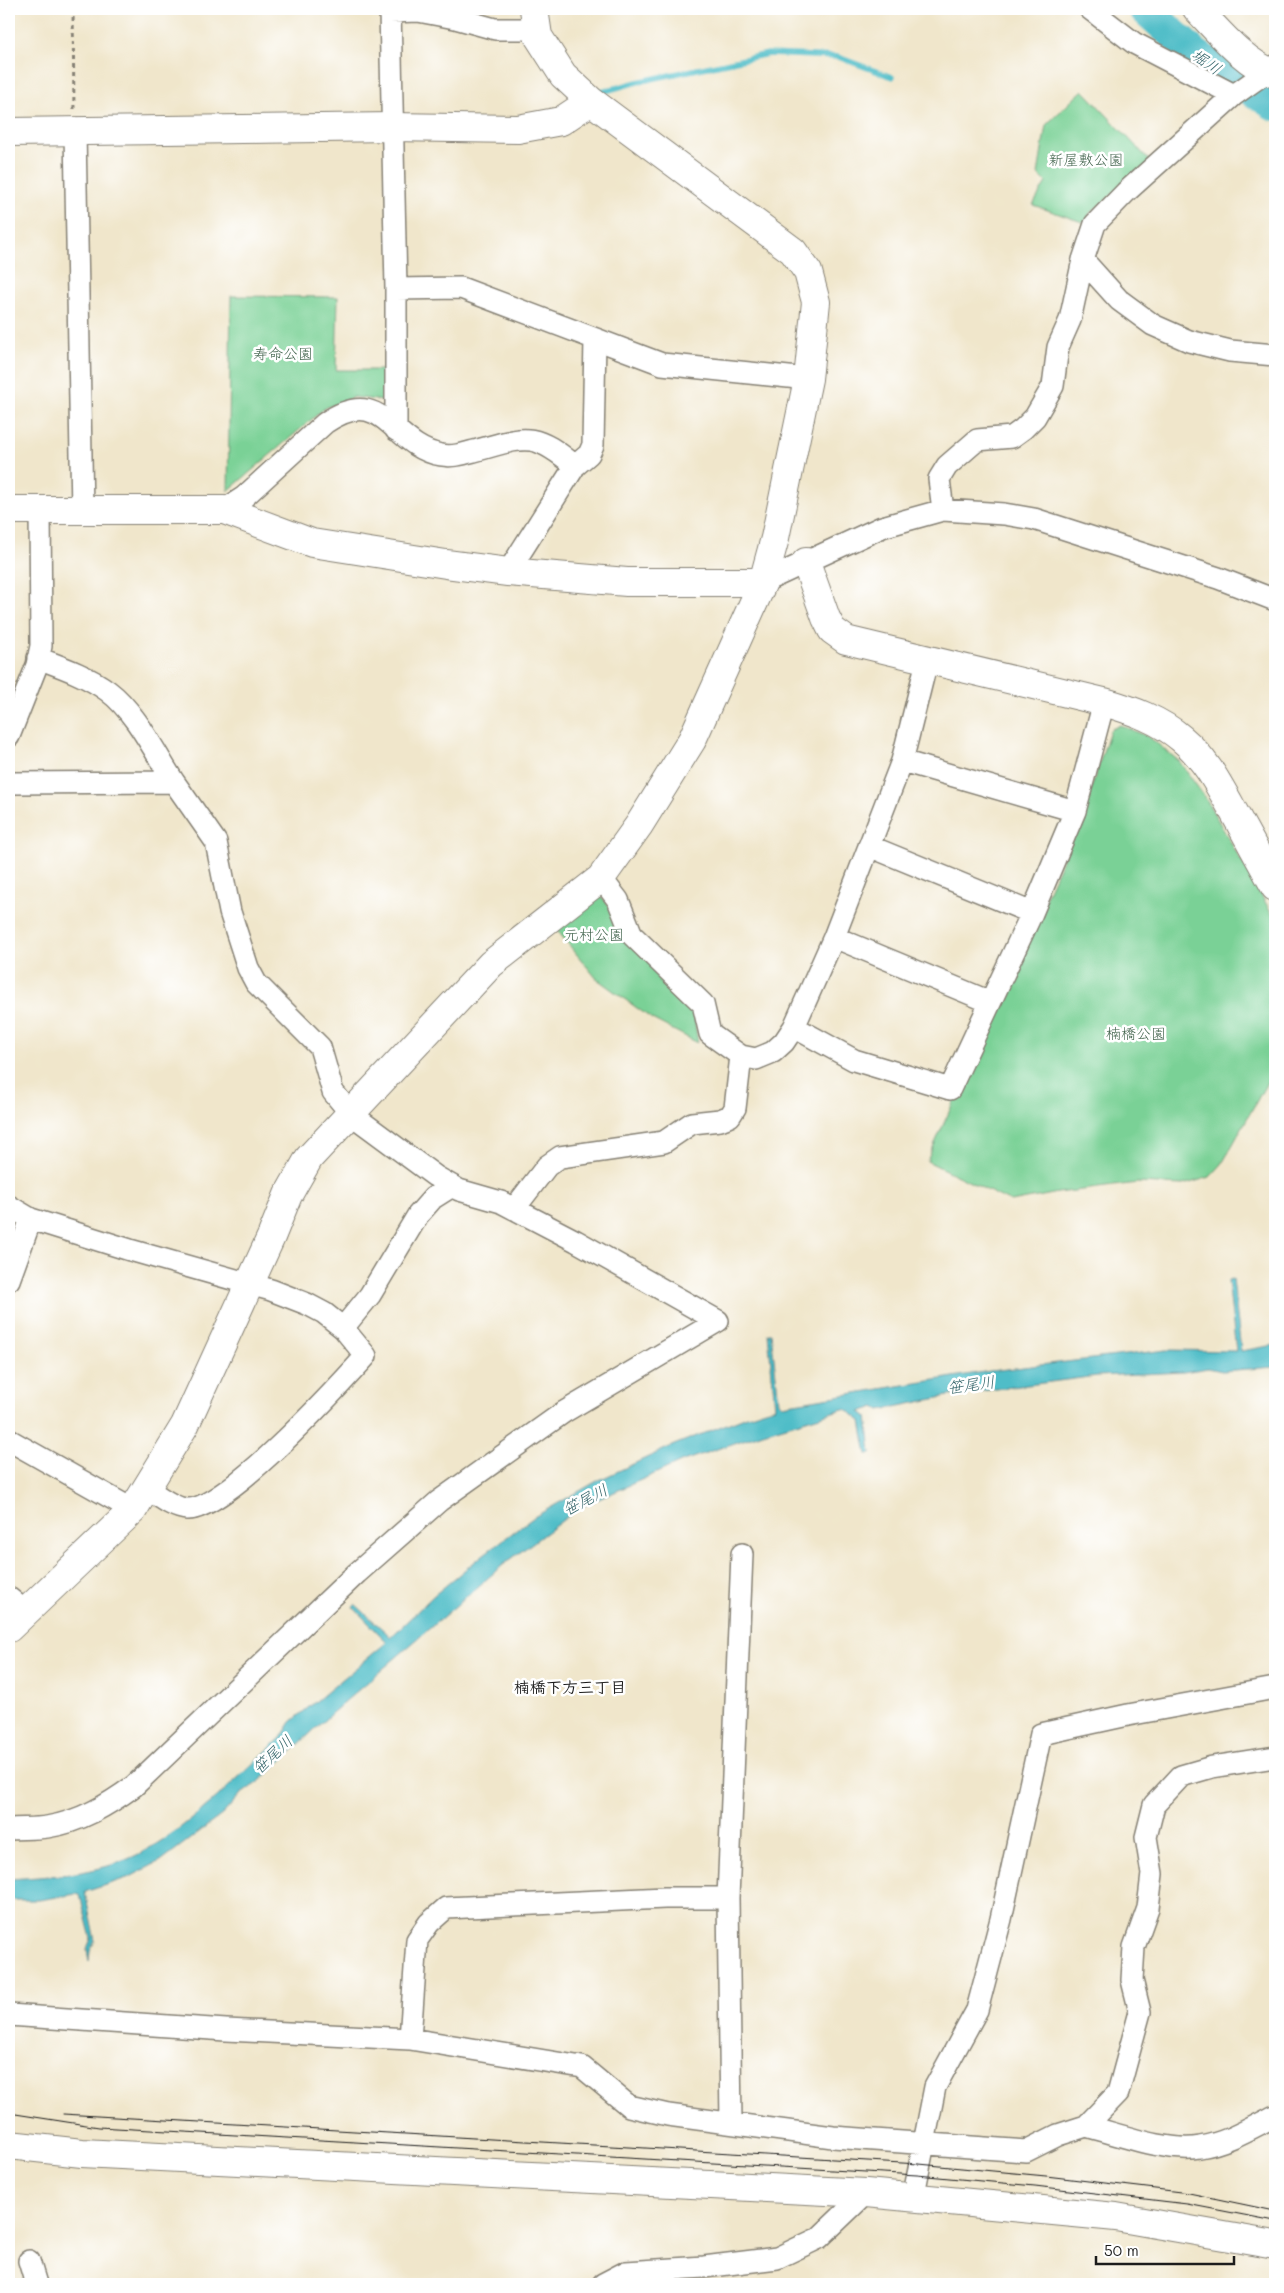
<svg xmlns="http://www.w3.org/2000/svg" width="1284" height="2293" font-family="Mali,'Klee One',sans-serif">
	<rect width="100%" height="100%" fill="#fff"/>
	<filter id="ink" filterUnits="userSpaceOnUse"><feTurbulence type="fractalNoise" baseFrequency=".02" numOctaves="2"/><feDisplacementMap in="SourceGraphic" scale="10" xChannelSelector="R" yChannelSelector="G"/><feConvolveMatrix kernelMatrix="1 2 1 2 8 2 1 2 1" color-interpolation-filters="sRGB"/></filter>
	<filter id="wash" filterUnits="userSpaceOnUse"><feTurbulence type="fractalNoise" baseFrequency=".0096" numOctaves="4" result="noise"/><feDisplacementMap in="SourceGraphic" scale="20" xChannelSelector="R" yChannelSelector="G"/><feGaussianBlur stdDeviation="1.12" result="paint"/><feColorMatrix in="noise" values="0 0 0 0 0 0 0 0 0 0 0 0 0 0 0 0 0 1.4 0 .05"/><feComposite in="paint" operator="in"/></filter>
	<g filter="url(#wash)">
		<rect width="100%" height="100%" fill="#f0e6cb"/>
		<path fill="#7ad196" stroke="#4b7659" d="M 1083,90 L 1151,162 L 1090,213 L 1085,223 L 1033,205 L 1046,182 L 1038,174 L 1046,125 Z
			M 231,296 L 338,297 L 336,370 L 384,370 L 383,401 L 354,397 L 325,408 L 228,491 Z
			M 1120,725 L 1149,737 L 1179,761 L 1204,796 L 1275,919 L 1275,1068 L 1222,1164 L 1210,1177 L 1183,1185 L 1137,1183 L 1058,1193 L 1011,1202 L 927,1161 L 1083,814 L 1110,730 Z
			M 597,892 L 692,1003 L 698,1043 L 652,1019 L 597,979 L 556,929 Z"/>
		<path fill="#4fbdc8" stroke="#366c72" d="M 1233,1279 L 1241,1351 L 1275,1345 L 1275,1367 L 1222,1371 L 1208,1368 L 1183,1372 L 1097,1376 L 958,1394 L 880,1410 L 875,1407 L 860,1412 L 867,1416 L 871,1454 L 867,1454 L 861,1421 L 847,1410 L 843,1409 L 763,1433 L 683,1461 L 579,1508 L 503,1565 L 333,1712 L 261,1780 L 240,1795 L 223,1814 L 162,1860 L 130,1877 L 85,1892 L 95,1941 L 90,1951 L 89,1961 L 87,1950 L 91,1938 L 80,1895 L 76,1894 L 39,1900 L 9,1900 L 9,1879 C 55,1876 105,1874 146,1850 C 196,1822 238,1776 281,1738 L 291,1722 L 387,1642 L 353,1607 L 355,1604 L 391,1637 L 433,1596 L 484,1554 L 534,1517 L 599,1480 L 674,1445 L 747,1416 L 775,1407 L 768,1333 L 771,1333 L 779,1402 L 782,1405 L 990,1371 L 1167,1350 L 1236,1351 L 1228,1280 Z"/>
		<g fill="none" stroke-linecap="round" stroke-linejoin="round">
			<path stroke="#4fbdc8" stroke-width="5.5" d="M 595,94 L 637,82 L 768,54 L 838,57 L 892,77"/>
			<path stroke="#4fbdc8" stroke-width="32" d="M 1145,9 L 1195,54 L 1275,105"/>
		</g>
	</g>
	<g filter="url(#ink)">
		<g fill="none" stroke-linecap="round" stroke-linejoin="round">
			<defs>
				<path id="minor" d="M 390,9 L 396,289 L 396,430
					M 1090,9 L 1134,43 L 1234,95
					M 390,12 L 418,11 L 455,18 L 495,29 L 537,29
					M 75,132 L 82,510
					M 1083,260 L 1119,300 L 1153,325 L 1189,341 L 1230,351 L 1275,355
					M 396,289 L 461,288 L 662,364 L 808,379
					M 224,510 L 244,497 L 325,423 C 384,382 390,446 441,455 C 453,457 463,454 474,451 C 526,437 532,430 575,466
					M 943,510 L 939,479 L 947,466 L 977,440 L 1012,437 L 1023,429 L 1035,417 L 1053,386 L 1058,347 L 1070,320 L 1083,260 L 1095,224 L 1126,192 L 1234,95 L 1275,66
					M 508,572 L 575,466 L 589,454 L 593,445 L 595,339
					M 763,582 L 882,527 L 943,510 L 1004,514 L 1034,519 L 1218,578 L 1275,600
					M 38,658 C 62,667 88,676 108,691 C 136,712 155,753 174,782
					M 9,736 L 37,665 L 41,646 L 40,509
					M 902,761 L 1075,811
					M 9,783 L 174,782 L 216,842 L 230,912 L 248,968 L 256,983 L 320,1047 L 333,1092 L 351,1114 L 435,1176 L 459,1190 L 501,1202 L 576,1241 L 718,1321 L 564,1412 L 439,1501 L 357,1573 L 134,1786 C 108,1805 80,1822 47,1827 C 35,1829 21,1828 9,1829
					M 869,846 L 1032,913
					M 601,878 L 618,900 L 632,935 L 703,1004 L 710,1034 L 741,1056 L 756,1059 L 773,1052 L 784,1042 L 794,1027 L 834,937 L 902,761 L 927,661
					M 834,937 L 990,1002
					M 794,1027 L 854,1060 L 950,1089 L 1032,913 L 1075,811 L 1104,702
					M 9,1206 L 31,1219 L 130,1250 L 271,1290 L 307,1304 L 324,1313 L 343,1328 L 366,1356 C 339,1386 224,1512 187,1509 C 172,1508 158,1495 146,1488
					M 514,1209 L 547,1166 L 560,1157 L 664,1142 L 692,1123 L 720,1120 L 730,1116 L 735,1108 L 741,1056
					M 9,1280 L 31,1219
					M 343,1328 L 370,1295 L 418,1215 L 433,1198 L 452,1186
					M 9,1440 L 133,1510
					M 9,1598 L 26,1612
					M 9,2015 L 226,2030 L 410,2039 L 582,2067 L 629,2106 L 668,2115 L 833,2137 L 1026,2151 L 1058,2135 L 1086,2126 L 1118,2093 L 1140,2012 L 1132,1980 L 1134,1947 L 1148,1908 L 1152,1874 L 1146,1837 L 1154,1805 L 1181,1776 L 1212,1767 L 1275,1757
					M 410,2039 L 417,1940 L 429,1923 L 446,1908 L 665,1898 L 728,1898
					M 731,2123 L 728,1898 L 742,1554
					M 1086,2126 C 1118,2134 1168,2153 1200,2147 C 1227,2143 1251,2128 1275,2116
					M 913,2199 L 935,2087 L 977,2010 L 1001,1919 L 1041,1734 L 1128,1715 L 1275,1688
					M 29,2261 L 36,2284
					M 603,2284 L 626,2272 L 704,2267 L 777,2258 L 819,2238 L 866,2193"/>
				<path id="tertiary" d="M 1197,9 C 1218,31 1246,65 1275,74
					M 9,132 L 392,127 L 518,129 L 561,121 L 591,101
					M 9,510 L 224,510 L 312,543 L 446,564 L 508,572 L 627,582 L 763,582
					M 806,562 L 826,618 L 832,630 L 846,640 L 1104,702 C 1132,710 1160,720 1182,739 C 1206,759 1220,787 1235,814 C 1248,838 1262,863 1275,887
					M 9,1628 L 133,1510 L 185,1425 L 271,1237 L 288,1195 L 309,1158 L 491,964 L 601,878 L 639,825 L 692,740 L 763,582 L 775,538 L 808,379 L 816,302 L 808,272 L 793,251 L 591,101 L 563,75 L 538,36 L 534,9
					M 9,2145 L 82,2153 L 866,2193 L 1116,2217 L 1275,2245"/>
			</defs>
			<use href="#minor" stroke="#868174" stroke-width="24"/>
			<use href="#tertiary" stroke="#868174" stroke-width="30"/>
			<path stroke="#868174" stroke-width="3" stroke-dasharray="4 4" stroke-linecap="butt" d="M 73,9 L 74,111"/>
			<use href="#minor" stroke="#fff" stroke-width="21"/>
			<use href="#tertiary" stroke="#fff" stroke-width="28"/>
			<path stroke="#1c1c1c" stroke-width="1" d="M 9,2113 L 99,2127 L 917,2175 L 1035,2186 L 1187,2204 L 1275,2221
				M 63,2114 L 919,2164 L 1046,2176 L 1189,2193 L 1275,2211"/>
		</g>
	</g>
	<g text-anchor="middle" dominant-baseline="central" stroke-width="5" stroke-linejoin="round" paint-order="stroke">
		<g font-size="15" fill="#42644d" stroke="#fff">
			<text x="1086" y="159">新屋敷公園</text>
			<text x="283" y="353">寿命公園</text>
			<text x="594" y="934">元村公園</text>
			<text x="1136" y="1033">楠橋公園</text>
		</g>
		<g font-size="16" font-style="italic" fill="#336469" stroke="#fff">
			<text transform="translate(1207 61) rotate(34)">堀川</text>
			<text transform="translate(971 1384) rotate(-8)">笹尾川</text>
			<text transform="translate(585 1499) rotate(-28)">笹尾川</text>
			<text transform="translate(272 1754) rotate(-43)">笹尾川</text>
		</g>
		<g font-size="16" font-weight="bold" fill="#1c1c1c" stroke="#fff">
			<text x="570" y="1686">楠橋下方三丁目</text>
		</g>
	</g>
	<rect width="1284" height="2293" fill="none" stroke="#fff" stroke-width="30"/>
	<path d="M1096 2256v8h138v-8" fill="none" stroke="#1c1c1c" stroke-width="2.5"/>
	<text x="1104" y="2256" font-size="15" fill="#1c1c1c" stroke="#ffffff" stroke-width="4" paint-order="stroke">50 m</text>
</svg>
